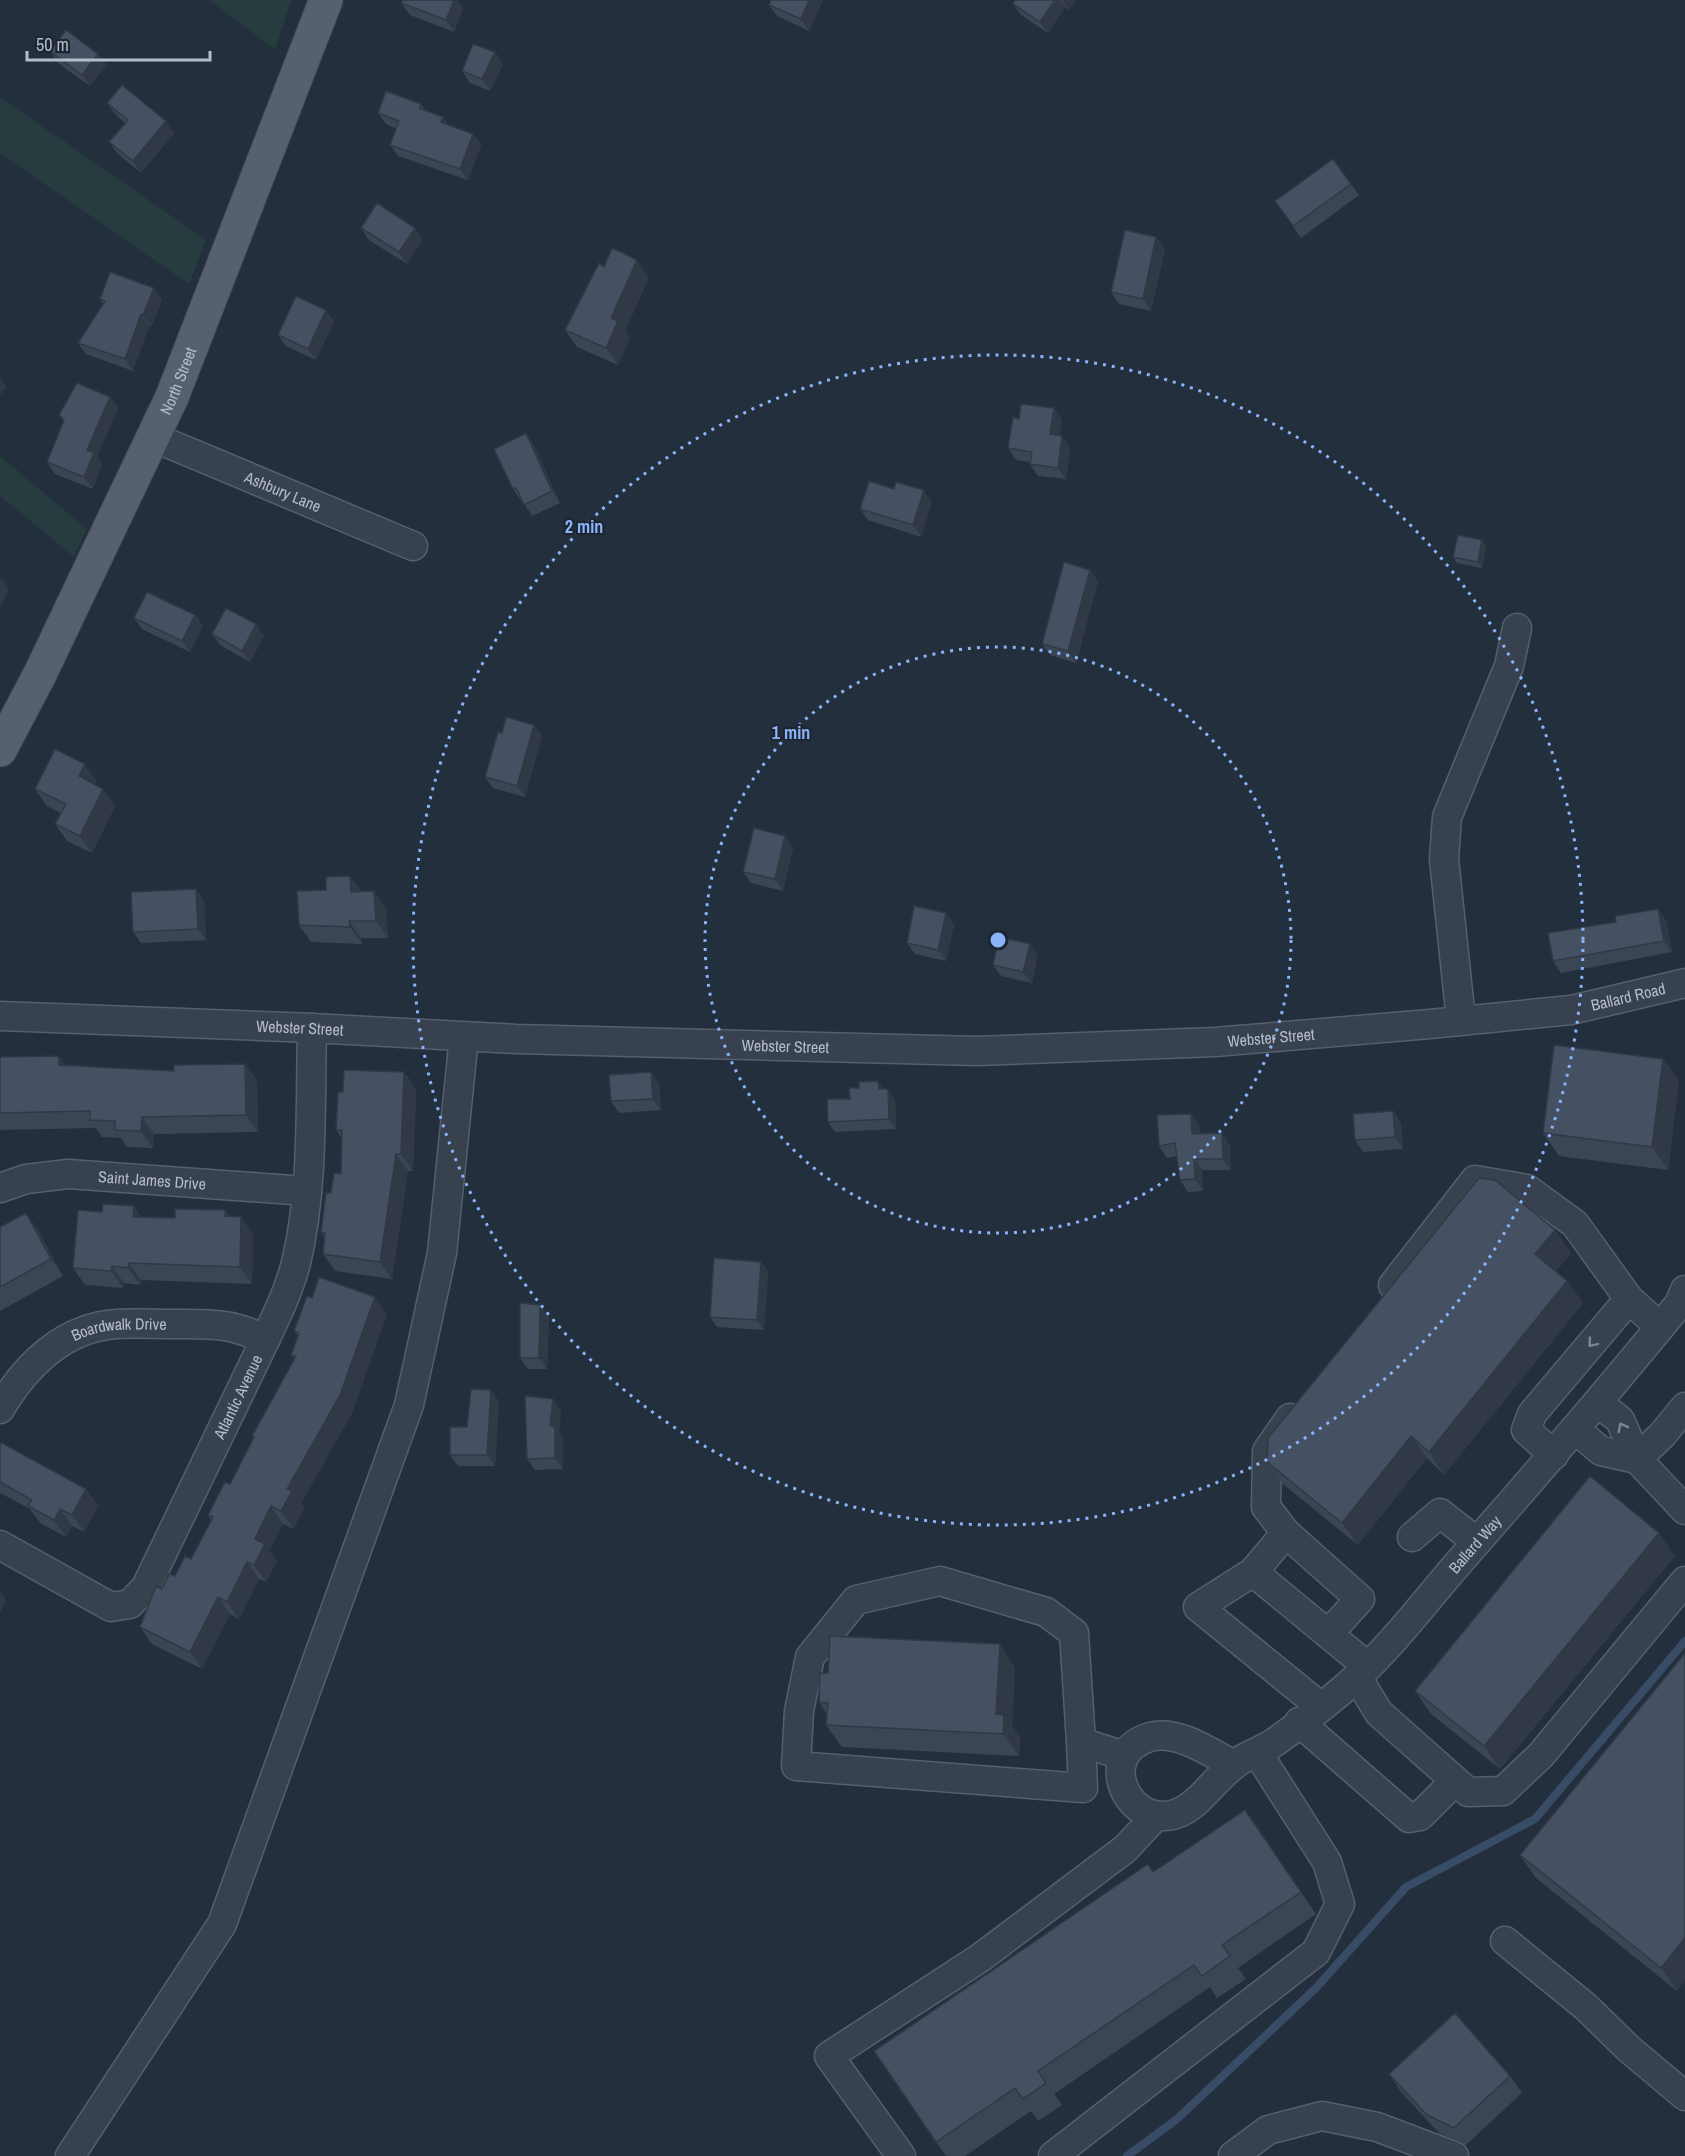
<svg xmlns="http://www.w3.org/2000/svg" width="1685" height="2156" font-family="'Archivo Narrow',sans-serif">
	<rect width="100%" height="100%" fill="#242f3e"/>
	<path fill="#263c3f" d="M 210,0 L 291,0 L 275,50 L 209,0 Z
		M 0,97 L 206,240 L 189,284 L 0,153 Z
		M 0,456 L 87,529 L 74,557 L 0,496 Z"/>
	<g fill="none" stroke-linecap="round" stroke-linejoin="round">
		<path stroke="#394c67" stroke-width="8" d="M 1127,2156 L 1177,2119 L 1316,1988 L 1406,1887 L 1535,1819 L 1685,1641"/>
		<defs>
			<g id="minor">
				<path id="s1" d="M 153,437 L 413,546"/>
				<path id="s2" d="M 0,1016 L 312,1028 L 517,1039 L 977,1051 L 1215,1042 L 1430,1024 L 1571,1010 L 1685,983"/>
				<path d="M 1461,1020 L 1444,859 L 1447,817 L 1509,666 L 1517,628"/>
				<path id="s3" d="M 0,1188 L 26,1179 L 68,1174 L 307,1191"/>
				<path d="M 1393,1285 L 1475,1180 L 1527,1189 L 1575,1224 L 1629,1299 L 1660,1327"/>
				<path d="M 1598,1403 L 1620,1420 L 1637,1459 L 1685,1510"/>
				<path id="s4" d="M 0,1409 C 25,1366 64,1327 117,1324 C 135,1323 154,1324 172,1324 C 209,1324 232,1322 265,1340"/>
				<path d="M 1576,1430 L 1601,1451 L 1637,1459"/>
				<path d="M 1554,1455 L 1526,1430 L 1532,1414 L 1629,1299"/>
				<path d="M 1637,1459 L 1662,1435 L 1685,1407"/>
				<path d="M 1286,1533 L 1266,1507 L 1267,1451 L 1290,1418"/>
				<path d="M 1412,1537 L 1440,1513 L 1477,1542"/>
				<path id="s5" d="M 0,1545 L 111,1607 L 130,1604 L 146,1587 L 265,1340 C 277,1315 289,1290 296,1263 C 314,1187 310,1105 312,1028"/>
				<path d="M 1253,1572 L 1198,1607 L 1320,1706"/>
				<path d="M 1328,1634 L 1360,1599 L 1286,1533 L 1253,1572 L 1367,1666"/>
				<path d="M 1357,1677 L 1379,1713 L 1468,1792 L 1503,1791 L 1541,1755 L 1685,1581"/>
				<path d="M 1299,1722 L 1409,1818 L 1420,1816 L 1455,1781"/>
				<path d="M 1081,1742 L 1083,1788 L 796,1766 L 799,1711 L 810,1657 L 856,1600 L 940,1581 L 1046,1612 L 1074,1633 L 1081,1742 L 1124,1756"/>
				<path id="s6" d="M 1234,1765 C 1211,1753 1177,1729 1150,1737 C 1084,1757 1142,1856 1200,1798 C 1211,1787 1222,1774 1234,1765 C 1246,1755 1262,1751 1275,1742 C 1303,1722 1332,1700 1357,1677 C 1395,1642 1427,1599 1461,1560 C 1535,1476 1608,1391 1679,1304 L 1685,1290"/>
				<path d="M 1505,1941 L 1586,2007 L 1629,2049 L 1685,2096"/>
				<path d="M 70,2156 L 222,1924 L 409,1405 L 442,1253 L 464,1037"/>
				<path d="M 901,2156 L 829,2056 L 980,1958 L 1125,1849 L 1155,1817"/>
				<path d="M 1053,2156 L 1316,1952 L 1340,1904 L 1327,1862 L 1257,1752"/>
				<path d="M 1233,2156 L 1268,2130 L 1322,2116 L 1377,2127 L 1454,2156"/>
			</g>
			<g id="major">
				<path id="s7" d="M 0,750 L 40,674 L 172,397 L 326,0"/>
			</g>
		</defs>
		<use href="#minor" stroke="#565f6c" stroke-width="31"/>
		<use href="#major" stroke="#414a57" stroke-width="35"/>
		<use href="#minor" stroke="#38414e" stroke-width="28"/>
		<use href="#major" stroke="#56606e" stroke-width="33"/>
	</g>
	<path fill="#3b4654" d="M 403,0 L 457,0 L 463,8 L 454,32 L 410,15 L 401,3 Z
		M 823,0 L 809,31 L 777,16 L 769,5 Z
		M 1015,0 L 1076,0 L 1069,10 L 1065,7 L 1048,33 L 1021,15 L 1013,4 Z
		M 50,51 L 98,54 L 107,65 L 90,86 L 58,63 Z
		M 495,52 L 503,64 L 490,91 L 470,83 L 462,71 Z
		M 107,103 L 174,133 L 141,173 L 118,154 L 109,142 L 125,123 L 116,115 Z
		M 421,104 L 424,109 L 443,117 L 449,125 L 473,134 L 481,145 L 468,180 L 398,156 L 390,145 L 397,129 L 386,124 L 378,113 Z
		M 1333,159 L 1359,195 L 1301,238 L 1275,201 Z
		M 361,228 L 423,239 L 407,264 L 369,240 Z
		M 1156,237 L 1165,249 L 1151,311 L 1119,304 L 1111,292 Z
		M 604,267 L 649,277 L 625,331 L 630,338 L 618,365 L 577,347 L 565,330 Z
		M 100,299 L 162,300 L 151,327 L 149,326 L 133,371 L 86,354 L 78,343 L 103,304 Z
		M 326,310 L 334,321 L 316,360 L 286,346 L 278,335 Z
		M 110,397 L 118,408 L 97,457 L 102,464 L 93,489 L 55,474 L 47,462 L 64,422 L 59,415 Z
		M 1054,408 L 1062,420 L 1059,436 L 1062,436 L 1070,448 L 1066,479 L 1038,476 L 1030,464 L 1030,462 L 1016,460 L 1008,448 L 1019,419 Z
		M 534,445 L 560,503 L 532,516 L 522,500 L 521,501 L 513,489 Z
		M 932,502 L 921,537 L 868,520 L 860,509 Z
		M 1482,540 L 1486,546 L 1482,568 L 1457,563 L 1453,557 Z
		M 1090,570 L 1098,581 L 1076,663 L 1050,655 L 1042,644 Z
		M 195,615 L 203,626 L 190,652 L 142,629 L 134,618 Z
		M 212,634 L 264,636 L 250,662 L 220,645 Z
		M 502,733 L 542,736 L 525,797 L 493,788 L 485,777 Z
		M 97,781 L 95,785 L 103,789 L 115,806 L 92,853 L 67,841 L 55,824 L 61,813 L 47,806 L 35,789 Z
		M 793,848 L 783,891 L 751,883 L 743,872 Z
		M 350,876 L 361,891 L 374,891 L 386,908 L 388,938 L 361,938 L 362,944 L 311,942 L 299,925 L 326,890 Z
		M 196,889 L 204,901 L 206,940 L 141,943 L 133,932 Z
		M 946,913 L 954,925 L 946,961 L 915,954 L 907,943 Z
		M 1666,920 L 1672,952 L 1561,973 L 1553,961 Z
		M 1038,955 L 1032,983 L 1001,976 L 993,965 Z
		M 0,1057 L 66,1066 L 174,1071 L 245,1064 L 257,1081 L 258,1132 L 154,1134 L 153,1148 L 127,1147 L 121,1138 L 102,1137 L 96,1128 L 0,1130 Z
		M 1663,1059 L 1679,1081 L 1668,1170 L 1559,1156 L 1543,1133 Z
		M 404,1072 L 416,1089 L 413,1171 L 408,1171 L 392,1279 L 335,1271 L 323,1254 L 325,1238 L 321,1232 L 331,1193 L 341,1174 L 342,1138 L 336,1130 L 343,1092 Z
		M 651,1072 L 659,1084 L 661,1110 L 619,1113 L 611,1101 Z
		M 884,1089 L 895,1099 L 896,1129 L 835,1132 L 828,1122 L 850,1099 Z
		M 1393,1111 L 1401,1123 L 1403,1149 L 1363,1152 L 1355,1140 Z
		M 1191,1114 L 1199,1125 L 1200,1134 L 1230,1145 L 1231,1170 L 1202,1170 L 1203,1191 L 1188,1192 L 1180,1180 L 1177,1156 L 1167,1158 L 1159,1146 Z
		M 134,1206 L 141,1217 L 175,1218 L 230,1216 L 253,1234 L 252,1284 L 141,1280 L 140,1285 L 124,1283 L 123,1288 L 85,1285 L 73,1268 L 102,1212 Z
		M 26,1213 L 38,1230 L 63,1276 L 0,1311 L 0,1227 Z
		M 1555,1230 L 1571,1253 L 1556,1271 L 1567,1281 L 1583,1303 L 1444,1475 L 1427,1458 L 1358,1545 L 1283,1484 L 1267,1462 Z
		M 761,1262 L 768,1272 L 764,1330 L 717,1327 L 710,1317 Z
		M 312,1298 L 387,1314 L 352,1413 L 301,1503 L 304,1508 L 293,1529 L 283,1524 L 269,1551 L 277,1561 L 266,1582 L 259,1579 L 239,1619 L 230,1614 L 202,1669 L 152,1644 L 140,1627 L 162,1589 L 191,1559 L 211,1520 L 208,1515 L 230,1484 L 254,1438 L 252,1436 L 295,1359 L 291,1355 L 298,1337 L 294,1331 Z
		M 549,1316 L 547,1369 L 528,1369 L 520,1358 Z
		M 491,1390 L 499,1402 L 495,1466 L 458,1466 L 450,1455 Z
		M 561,1411 L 559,1432 L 563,1438 L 563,1469 L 535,1470 L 527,1459 Z
		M 0,1442 L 86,1489 L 98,1506 L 84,1532 L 72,1526 L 66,1537 L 40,1523 L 30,1509 L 0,1493 Z
		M 1675,1556 L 1500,1769 L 1431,1714 L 1415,1691 Z
		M 1685,1653 L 1677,1991 L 1536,1878 L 1520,1855 Z
		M 1015,1667 L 1012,1726 L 1020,1737 L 1019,1756 L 842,1747 L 826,1725 L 827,1714 L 819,1702 L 828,1673 Z
		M 1245,1810 L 1316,1914 L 1238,1968 L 1246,1979 L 1217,1998 L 1210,1987 L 1054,2094 L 1062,2105 L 1038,2121 L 1031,2111 L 965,2156 L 946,2156 L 874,2051 L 1153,1872 Z
		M 1389,2074 L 1510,2076 L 1522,2093 L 1466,2145 L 1439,2133 L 1401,2092 Z"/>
	<path fill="#303945" d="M 452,0 L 457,0 L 463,8 L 454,32 L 446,20 Z
		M 809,0 L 823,0 L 809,31 L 801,19 Z
		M 1055,0 L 1060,0 L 1065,7 L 1048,33 L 1040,22 Z
		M 1062,0 L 1076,0 L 1069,10 Z
		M 495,52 L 503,64 L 490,91 L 482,79 Z
		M 98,54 L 107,65 L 90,86 L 82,75 Z
		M 443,117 L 451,128 L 441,122 Z
		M 166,121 L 174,133 L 141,173 L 133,161 Z
		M 473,134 L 481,145 L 468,180 L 460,169 Z
		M 415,228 L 423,239 L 407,264 L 399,252 Z
		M 1156,237 L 1165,249 L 1151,311 L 1143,299 Z
		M 637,260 L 649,277 L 625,331 L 630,338 L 618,365 L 606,348 L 611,318 Z
		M 154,288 L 162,300 L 151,327 L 143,315 Z
		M 326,310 L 334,321 L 316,360 L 308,349 Z
		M 141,314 L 149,326 L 133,371 L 125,359 Z
		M 0,378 L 7,387 L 0,395 Z
		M 110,397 L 118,408 L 97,457 L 102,464 L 93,489 L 84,477 L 87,450 Z
		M 1054,408 L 1062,420 L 1058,446 L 1050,434 Z
		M 526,433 L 534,445 L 560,503 L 552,491 Z
		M 1062,436 L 1070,448 L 1066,479 L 1058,468 Z
		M 924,490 L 932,502 L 921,537 L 913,525 Z
		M 1482,540 L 1486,546 L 1482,568 L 1478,562 Z
		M 1090,570 L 1098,581 L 1076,663 L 1068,651 Z
		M 1,577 L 9,589 L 0,609 L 0,579 Z
		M 195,615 L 203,626 L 190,652 L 182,641 Z
		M 256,624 L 264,636 L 250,662 L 242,651 Z
		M 534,725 L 542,736 L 525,797 L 517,786 Z
		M 85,764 L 97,781 L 91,793 L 79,776 Z
		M 103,789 L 115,806 L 92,853 L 80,836 Z
		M 785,836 L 793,848 L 783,891 L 775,879 Z
		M 350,876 L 362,893 L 351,892 Z
		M 196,889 L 204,901 L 206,940 L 198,929 Z
		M 374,891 L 386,908 L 388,938 L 376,921 Z
		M 1658,909 L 1666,920 L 1672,952 L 1664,941 Z
		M 946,913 L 954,925 L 946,961 L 938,950 Z
		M 349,921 L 361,938 L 362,944 L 350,927 Z
		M 1030,944 L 1038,955 L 1032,983 L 1023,972 Z
		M 59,1056 L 71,1073 L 59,1065 Z
		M 1663,1059 L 1679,1081 L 1668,1170 L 1652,1147 Z
		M 245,1064 L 257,1081 L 258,1132 L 246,1115 Z
		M 404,1072 L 416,1089 L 413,1171 L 401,1154 Z
		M 651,1072 L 659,1084 L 661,1110 L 653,1099 Z
		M 878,1081 L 886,1092 L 879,1089 Z
		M 888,1089 L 895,1099 L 896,1129 L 889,1119 Z
		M 1393,1111 L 1401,1123 L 1403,1149 L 1395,1137 Z
		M 1191,1114 L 1199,1125 L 1200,1146 L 1192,1134 Z
		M 142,1117 L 154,1134 L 153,1148 L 141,1131 Z
		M 1222,1133 L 1230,1145 L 1231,1170 L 1223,1159 Z
		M 396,1154 L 408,1171 L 392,1279 L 380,1262 Z
		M 1194,1159 L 1202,1170 L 1203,1191 L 1195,1179 Z
		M 134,1206 L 146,1223 L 133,1217 Z
		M 225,1210 L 237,1227 L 225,1216 Z
		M 26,1213 L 38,1230 L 63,1276 L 51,1259 Z
		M 241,1217 L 253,1234 L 252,1284 L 240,1267 Z
		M 1555,1230 L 1571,1253 L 1551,1277 L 1535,1254 Z
		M 761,1262 L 768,1272 L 764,1330 L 757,1320 Z
		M 129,1263 L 141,1280 L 140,1285 L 128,1268 Z
		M 112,1266 L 124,1283 L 123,1288 L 111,1271 Z
		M 1567,1281 L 1583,1303 L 1444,1475 L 1429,1452 Z
		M 375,1297 L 387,1314 L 352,1413 L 301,1503 L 304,1508 L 293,1529 L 281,1511 L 287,1489 Z
		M 540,1305 L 549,1316 L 547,1369 L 539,1358 Z
		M 491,1390 L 499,1402 L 495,1466 L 487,1455 Z
		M 553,1399 L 561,1411 L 559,1432 L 563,1438 L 563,1469 L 555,1458 L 550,1426 Z
		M 1411,1436 L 1427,1458 L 1358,1545 L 1342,1523 Z
		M 86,1489 L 98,1506 L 84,1532 L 72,1515 Z
		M 271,1506 L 283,1524 L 269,1551 L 277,1561 L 266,1582 L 254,1565 L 255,1539 Z
		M 60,1509 L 72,1526 L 66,1537 L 54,1520 Z
		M 1659,1533 L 1675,1556 L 1500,1769 L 1484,1746 Z
		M 247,1562 L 259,1579 L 239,1619 L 227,1602 Z
		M 0,1591 L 6,1600 L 0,1613 Z
		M 218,1597 L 230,1614 L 202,1669 L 190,1652 Z
		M 1000,1644 L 1015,1667 L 1012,1726 L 1020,1737 L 1019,1756 L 1003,1734 L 996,1714 Z
		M 1685,1938 L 1685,1980 L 1677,1991 L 1661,1968 Z"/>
	<path fill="#455162" stroke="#303945" stroke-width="1.5" d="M 403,0 L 454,0 L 446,20 L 401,3 Z
		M 771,0 L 809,0 L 801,19 L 769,5 Z
		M 1015,0 L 1055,0 L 1040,22 L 1013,4 Z
		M 66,30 L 98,54 L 82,75 L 50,51 Z
		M 473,44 L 495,52 L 482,79 L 462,71 Z
		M 122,85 L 166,121 L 133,161 L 109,142 L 128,120 L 107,103 Z
		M 386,91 L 421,104 L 419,108 L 443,117 L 441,122 L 473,134 L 460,169 L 390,145 L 399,121 L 378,113 Z
		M 1333,159 L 1351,184 L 1293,226 L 1275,201 Z
		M 377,203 L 415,228 L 399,252 L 361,228 Z
		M 1125,230 L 1156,237 L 1143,299 L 1111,292 Z
		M 612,248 L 637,260 L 611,318 L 618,321 L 606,348 L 565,330 L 599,263 L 604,267 Z
		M 110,272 L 154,288 L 143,315 L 141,314 L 125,359 L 78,343 L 105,301 L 100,299 Z
		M 296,296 L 326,310 L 308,349 L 278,335 Z
		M 77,383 L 110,397 L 87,450 L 94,453 L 84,477 L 47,462 L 64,420 L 59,415 Z
		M 1021,404 L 1054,408 L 1050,434 L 1062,436 L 1058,468 L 1030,464 L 1032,452 L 1008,448 L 1013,417 L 1019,419 Z
		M 526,433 L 552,491 L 524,505 L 516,488 L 513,489 L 494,449 Z
		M 869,481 L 894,489 L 896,482 L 924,490 L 913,525 L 860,509 Z
		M 1458,535 L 1482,540 L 1478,562 L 1453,557 Z
		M 1064,562 L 1090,570 L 1068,651 L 1042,644 Z
		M 147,592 L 195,615 L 182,641 L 134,618 Z
		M 226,608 L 256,624 L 242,651 L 212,634 Z
		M 506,717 L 534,725 L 517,786 L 485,777 L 498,732 L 502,733 Z
		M 55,749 L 85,764 L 79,776 L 103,789 L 80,836 L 55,824 L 66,804 L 35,789 Z
		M 754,828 L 785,836 L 775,879 L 743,872 Z
		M 350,876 L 351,892 L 374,891 L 376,921 L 349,921 L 350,927 L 299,925 L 297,891 L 326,890 L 326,877 Z
		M 196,889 L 198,929 L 133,932 L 131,892 Z
		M 914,906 L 946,913 L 938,950 L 907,943 Z
		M 1658,909 L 1664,941 L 1553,961 L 1548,933 L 1616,922 L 1615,916 Z
		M 999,937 L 1030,944 L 1023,972 L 993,965 Z
		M 1554,1045 L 1663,1059 L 1652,1147 L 1543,1133 Z
		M 59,1056 L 59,1065 L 174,1071 L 174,1065 L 245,1064 L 246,1115 L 142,1117 L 141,1131 L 115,1130 L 115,1121 L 90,1120 L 90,1111 L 0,1113 L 0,1057 Z
		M 344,1070 L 404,1072 L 401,1154 L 396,1154 L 380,1262 L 323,1254 L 325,1233 L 321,1232 L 326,1193 L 331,1193 L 334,1173 L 341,1174 L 342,1130 L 336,1130 L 338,1092 L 343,1092 Z
		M 651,1072 L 653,1099 L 611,1101 L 609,1075 Z
		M 878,1081 L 879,1089 L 888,1089 L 889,1119 L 828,1122 L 827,1099 L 850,1099 L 849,1088 L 859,1088 L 859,1082 Z
		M 1393,1111 L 1395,1137 L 1355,1140 L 1353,1114 Z
		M 1191,1114 L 1192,1134 L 1222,1133 L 1223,1159 L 1194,1159 L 1195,1179 L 1180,1180 L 1175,1143 L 1159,1146 L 1157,1115 Z
		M 1479,1178 L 1495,1180 L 1555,1230 L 1535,1254 L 1567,1281 L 1429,1452 L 1411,1436 L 1342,1523 L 1267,1462 L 1268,1438 Z
		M 103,1204 L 134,1206 L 133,1217 L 175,1218 L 175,1209 L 225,1210 L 225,1216 L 241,1217 L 240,1267 L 129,1263 L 128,1268 L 112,1266 L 111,1271 L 73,1268 L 78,1210 L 102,1212 Z
		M 26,1213 L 51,1259 L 0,1287 L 0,1227 Z
		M 714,1258 L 761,1262 L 757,1320 L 710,1317 Z
		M 319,1277 L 375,1297 L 340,1395 L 287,1489 L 292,1491 L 281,1511 L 271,1506 L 255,1539 L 265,1544 L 254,1565 L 247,1562 L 227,1602 L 218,1597 L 190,1652 L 140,1627 L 156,1586 L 162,1589 L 169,1574 L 175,1576 L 185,1556 L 191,1559 L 213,1517 L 208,1515 L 225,1482 L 230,1484 L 254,1437 L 252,1436 L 296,1356 L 291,1355 L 299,1333 L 294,1331 L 307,1296 L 312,1298 Z
		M 520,1303 L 540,1305 L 539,1358 L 520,1358 Z
		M 471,1389 L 491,1390 L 487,1455 L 450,1455 L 450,1427 L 467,1427 Z
		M 525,1396 L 553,1399 L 550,1426 L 555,1427 L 555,1458 L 527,1459 Z
		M 0,1442 L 86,1489 L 72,1515 L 60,1509 L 54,1520 L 28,1506 L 32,1500 L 0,1482 Z
		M 1590,1476 L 1659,1533 L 1484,1746 L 1415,1691 Z
		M 830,1636 L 1000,1644 L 996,1714 L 1004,1715 L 1003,1734 L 826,1725 L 828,1703 L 819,1702 L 820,1673 L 828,1673 Z
		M 1685,1653 L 1685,1938 L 1661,1968 L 1520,1855 Z
		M 1245,1810 L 1301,1892 L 1222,1945 L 1230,1956 L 1202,1976 L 1194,1965 L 1038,2071 L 1046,2083 L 1023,2099 L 1015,2088 L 936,2142 L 874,2051 L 1148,1864 L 1153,1872 Z
		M 1455,2013 L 1510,2076 L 1454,2128 L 1427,2115 L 1389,2074 Z"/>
	<defs><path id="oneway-chevron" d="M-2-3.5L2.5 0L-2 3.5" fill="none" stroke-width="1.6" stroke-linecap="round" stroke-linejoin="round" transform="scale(1.5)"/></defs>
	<g stroke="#7c8592">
		<use href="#oneway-chevron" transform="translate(1592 1343) rotate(130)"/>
		<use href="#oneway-chevron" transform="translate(1622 1427) rotate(-118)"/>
	</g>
	<g fill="none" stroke="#8ab4f8" stroke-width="3" stroke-dasharray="3 6">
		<circle cx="998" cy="940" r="293"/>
		<circle cx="998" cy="940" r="585"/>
	</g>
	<g text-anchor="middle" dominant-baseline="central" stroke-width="4.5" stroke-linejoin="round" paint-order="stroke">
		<g font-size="16" fill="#b4bcc9" stroke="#1d2633">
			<text stroke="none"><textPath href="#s7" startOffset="410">North Street</textPath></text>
			<text stroke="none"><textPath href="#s1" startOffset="141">Ashbury Lane</textPath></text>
			<text stroke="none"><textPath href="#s2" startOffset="1632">Ballard Road</textPath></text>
			<text stroke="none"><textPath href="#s2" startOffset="300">Webster Street</textPath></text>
			<text stroke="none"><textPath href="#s2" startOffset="1272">Webster Street</textPath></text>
			<text stroke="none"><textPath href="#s2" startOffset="786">Webster Street</textPath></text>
			<text stroke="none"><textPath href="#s3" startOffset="154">Saint James Drive</textPath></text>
			<text stroke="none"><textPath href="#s4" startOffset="152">Boardwalk Drive</textPath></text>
			<text stroke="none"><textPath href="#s5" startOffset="381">Atlantic Avenue</textPath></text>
			<text stroke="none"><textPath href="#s6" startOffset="626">Ballard Way</textPath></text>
		</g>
	</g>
	<circle cx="998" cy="940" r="9" fill="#8ab4f8" stroke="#1d2633" stroke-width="3"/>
	<g font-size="18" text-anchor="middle" font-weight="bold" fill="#8ab4f8" stroke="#1d2633" stroke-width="4.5" stroke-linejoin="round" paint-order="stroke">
		<text x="584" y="533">2 min</text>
		<text x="791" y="739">1 min</text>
	</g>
	<path d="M27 51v9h183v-9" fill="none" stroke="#b4bcc9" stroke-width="3"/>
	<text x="36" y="51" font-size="18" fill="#b4bcc9" stroke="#1d2633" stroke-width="4.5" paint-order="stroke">50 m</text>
</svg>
